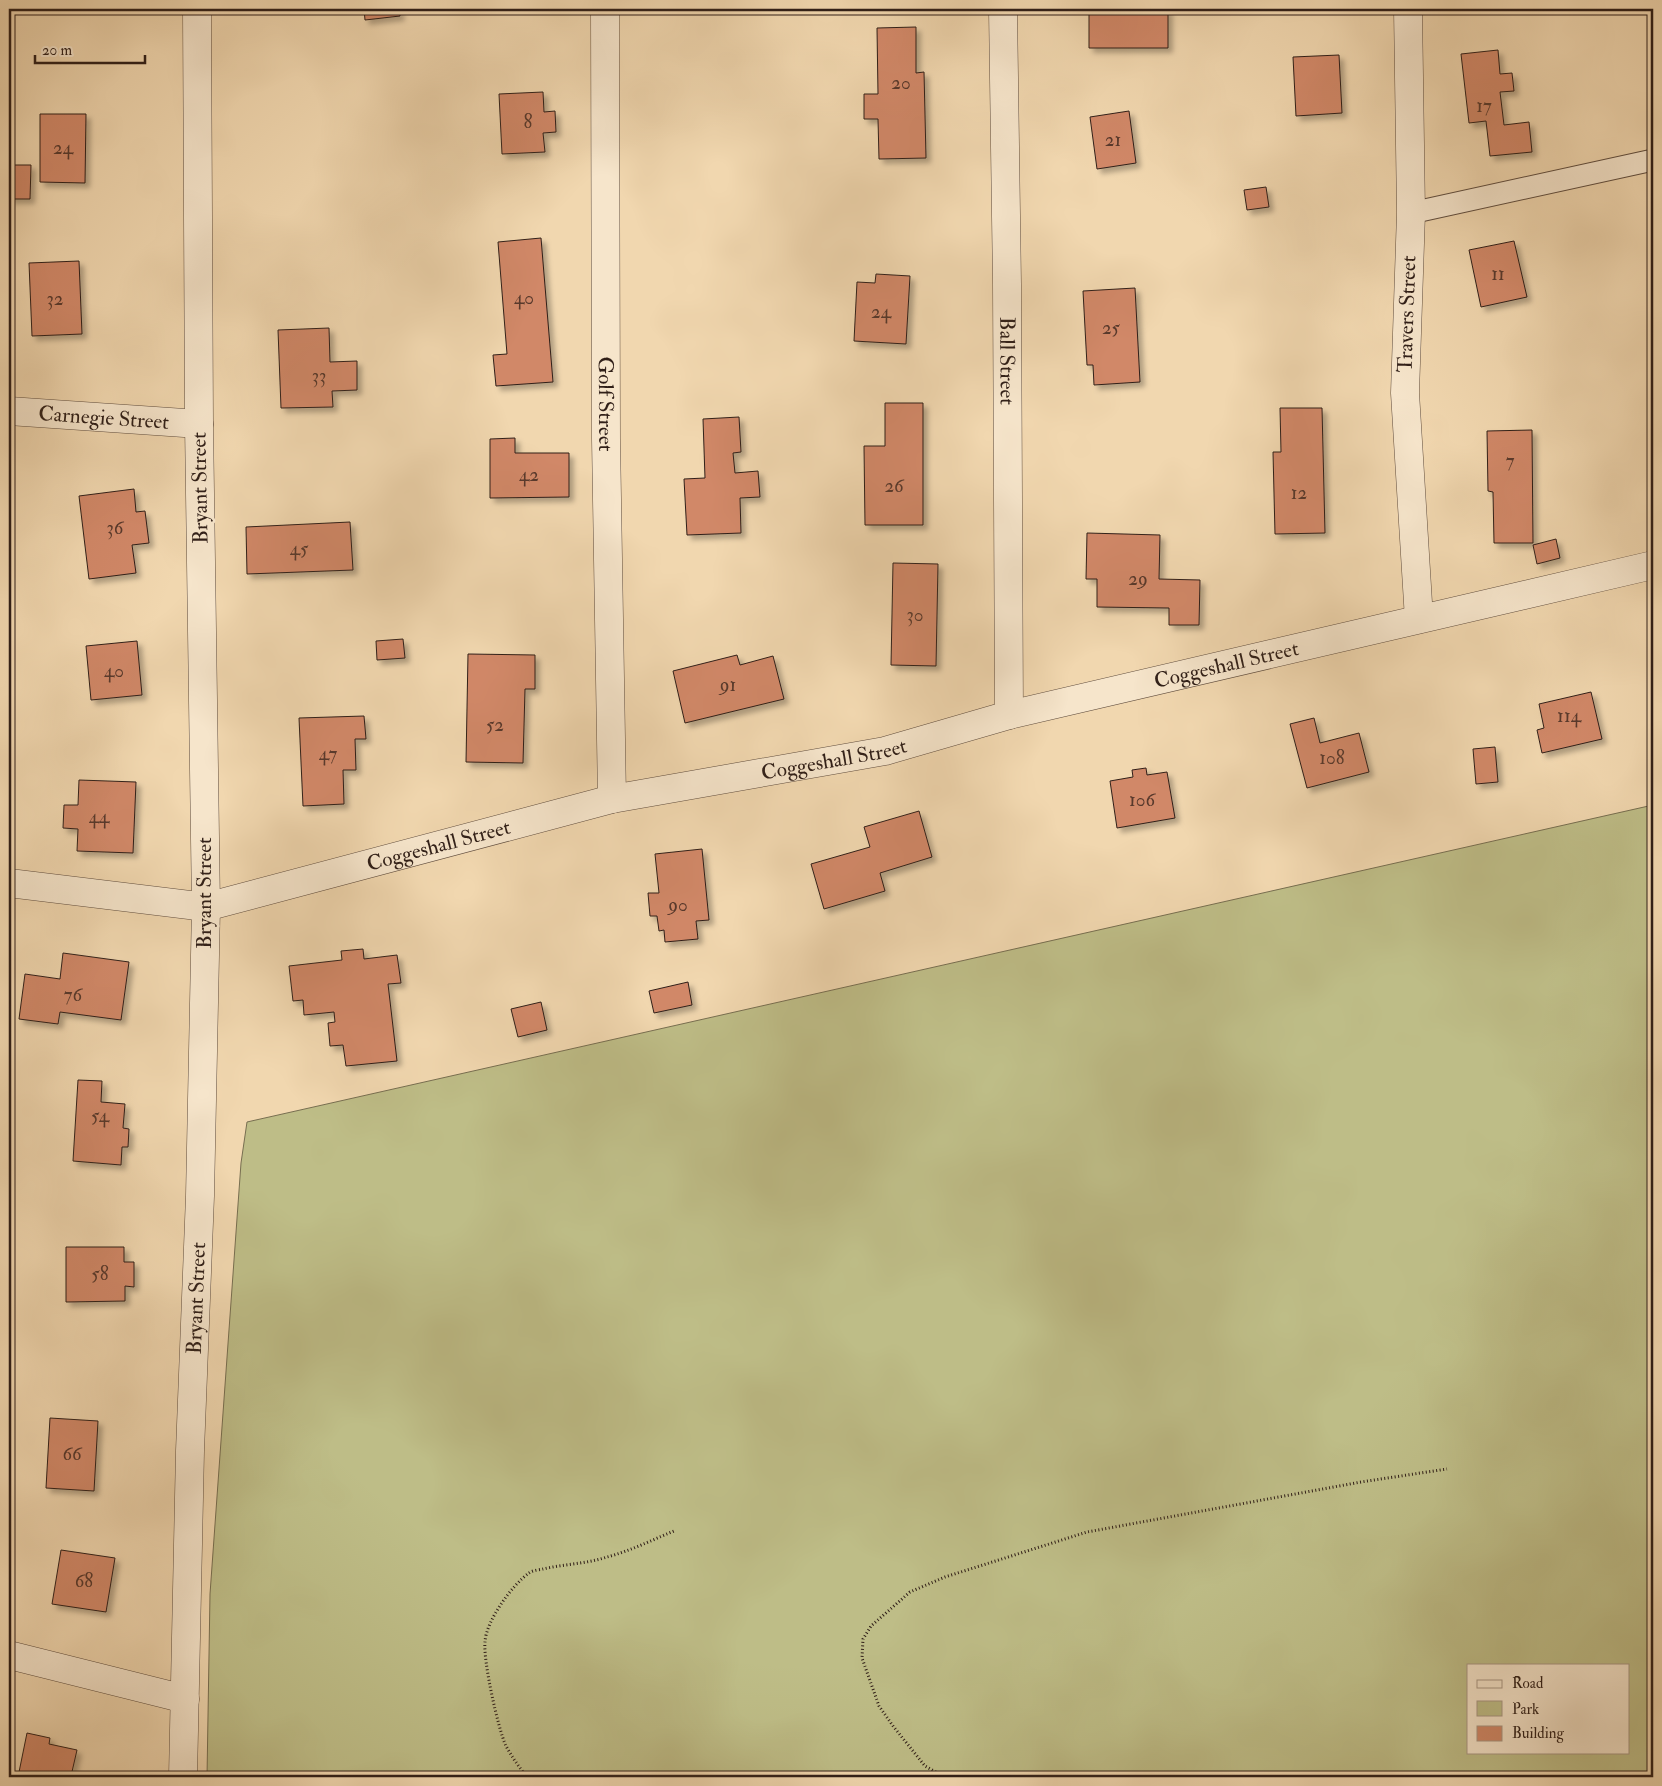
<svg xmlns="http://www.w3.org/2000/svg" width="1662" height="1786" font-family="'IM FELL Double Pica',serif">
	<defs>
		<filter id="shadow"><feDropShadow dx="4.5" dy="4.5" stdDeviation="2.5" flood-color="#0004"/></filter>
	</defs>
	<rect width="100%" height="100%" fill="#f1d7af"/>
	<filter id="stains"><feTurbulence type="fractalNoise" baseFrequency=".004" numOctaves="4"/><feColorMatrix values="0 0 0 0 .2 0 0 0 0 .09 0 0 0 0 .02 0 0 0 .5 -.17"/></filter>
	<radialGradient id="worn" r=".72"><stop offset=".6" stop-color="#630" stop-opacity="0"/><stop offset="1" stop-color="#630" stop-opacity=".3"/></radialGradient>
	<path fill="#bebd87" stroke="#776e50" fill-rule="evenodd" d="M 1653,805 L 1653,1777 L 207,1777 L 210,1594 L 241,1163 L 247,1122 ZM 1468,1665 L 1628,1665 L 1628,1752 L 1468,1752 Z"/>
	<path fill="#d18868" stroke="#301f18" filter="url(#shadow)" d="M 364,9 L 399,9 L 400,16 L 365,20 Z
		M 1089,9 L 1168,9 L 1168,48 L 1089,48 Z
		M 916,27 L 916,73 L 924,72 L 926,158 L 879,159 L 878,119 L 864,119 L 864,94 L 878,94 L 877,28 Z
		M 1498,50 L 1500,74 L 1512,73 L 1514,91 L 1500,92 L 1504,125 L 1529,122 L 1532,152 L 1490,156 L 1486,121 L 1469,123 L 1461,54 Z
		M 1339,55 L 1342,113 L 1296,116 L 1293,57 Z
		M 543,92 L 544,112 L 555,111 L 556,132 L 543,133 L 545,152 L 502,154 L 499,94 Z
		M 1129,111 L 1136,163 L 1097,169 L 1090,117 Z
		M 40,114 L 86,114 L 85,183 L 40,182 Z
		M 9,165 L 31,165 L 30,199 L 9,199 Z
		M 1266,187 L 1269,207 L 1247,210 L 1244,190 Z
		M 541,238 L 553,382 L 496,386 L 493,355 L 507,354 L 498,242 Z
		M 1514,241 L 1527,297 L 1481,307 L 1469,250 Z
		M 79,261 L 82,334 L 32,336 L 29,263 Z
		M 876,274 L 910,276 L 906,344 L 854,341 L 857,282 L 875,283 Z
		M 1135,288 L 1140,382 L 1094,385 L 1093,365 L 1087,365 L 1083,291 Z
		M 329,328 L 330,362 L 357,361 L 357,390 L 332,391 L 333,407 L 281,408 L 278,330 Z
		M 885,403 L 923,403 L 923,525 L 865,525 L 864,446 L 885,446 Z
		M 1280,408 L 1322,408 L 1325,533 L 1275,534 L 1273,452 L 1281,452 Z
		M 739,417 L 741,452 L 733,453 L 735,473 L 758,471 L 760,497 L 740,498 L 741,533 L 687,535 L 684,479 L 705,478 L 703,419 Z
		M 1532,430 L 1533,543 L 1494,543 L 1493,492 L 1488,491 L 1487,431 Z
		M 515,438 L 515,453 L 569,453 L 569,497 L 490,498 L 490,439 Z
		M 134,489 L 136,512 L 145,511 L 149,543 L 132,545 L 136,573 L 89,579 L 79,496 Z
		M 350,522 L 353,570 L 247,574 L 246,527 Z
		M 1087,533 L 1160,535 L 1159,579 L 1200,580 L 1199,625 L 1169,625 L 1169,608 L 1097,607 L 1097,579 L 1086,579 Z
		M 1556,539 L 1560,558 L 1537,564 L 1533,545 Z
		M 893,563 L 938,564 L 936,666 L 891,665 Z
		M 403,639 L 405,658 L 377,660 L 376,641 Z
		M 137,641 L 142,695 L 91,700 L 86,646 Z
		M 468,654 L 535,655 L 535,689 L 525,689 L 523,763 L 466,762 Z
		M 737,655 L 740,665 L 773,656 L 784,699 L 685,723 L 673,671 Z
		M 1591,692 L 1602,739 L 1542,753 L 1537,730 L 1544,728 L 1539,704 Z
		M 364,716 L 366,739 L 355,739 L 356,770 L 343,770 L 344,804 L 303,806 L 299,718 Z
		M 1314,718 L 1320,743 L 1359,733 L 1369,772 L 1307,788 L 1290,724 Z
		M 1495,747 L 1498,782 L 1476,784 L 1473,749 Z
		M 1146,768 L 1147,775 L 1167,772 L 1175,818 L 1117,828 L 1110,781 L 1133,777 L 1132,770 Z
		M 79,780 L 136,782 L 133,853 L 77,851 L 78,829 L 63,828 L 64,805 L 78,805 Z
		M 919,811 L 932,857 L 880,873 L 885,891 L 824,909 L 811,864 L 870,847 L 864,827 Z
		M 702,849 L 709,920 L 696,921 L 698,939 L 665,942 L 664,930 L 659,931 L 657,916 L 650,916 L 648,893 L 659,893 L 655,854 Z
		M 363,949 L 364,959 L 397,955 L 401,983 L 388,984 L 397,1061 L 346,1066 L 343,1045 L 330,1046 L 328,1023 L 335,1022 L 334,1012 L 304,1015 L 303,1000 L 293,1001 L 289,966 L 342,960 L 341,951 Z
		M 63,953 L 129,962 L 121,1020 L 60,1012 L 58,1024 L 19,1019 L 25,974 L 60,979 Z
		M 688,982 L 692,1005 L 654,1013 L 649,991 Z
		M 541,1002 L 547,1030 L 518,1037 L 511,1009 Z
		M 78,1080 L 102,1081 L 101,1102 L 125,1104 L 123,1128 L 129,1129 L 128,1147 L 122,1147 L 121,1165 L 73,1161 Z
		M 66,1247 L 124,1247 L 124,1262 L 134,1262 L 134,1287 L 125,1286 L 125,1301 L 66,1302 Z
		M 50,1418 L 98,1421 L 94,1491 L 46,1488 Z
		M 61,1550 L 115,1558 L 106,1612 L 52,1604 Z
		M 27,1733 L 50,1738 L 49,1744 L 77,1750 L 71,1776 L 76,1777 L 18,1777 Z"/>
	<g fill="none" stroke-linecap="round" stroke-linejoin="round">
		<defs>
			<path id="service" d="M 1411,213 L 1653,160"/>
			<g id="minor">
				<path id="s1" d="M 605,9 L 606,439 L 612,799"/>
				<path id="s2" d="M 1003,9 L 1007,284 L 1009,715"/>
				<path d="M 1408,9 L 1411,213 L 1405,393 L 1419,619"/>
				<path id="s3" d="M 9,411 L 199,424"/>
				<path id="s4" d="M 9,883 L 206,907 L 612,799 L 885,751 L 1009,715 L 1653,565"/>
				<path d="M 9,1655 L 185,1699"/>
				<path id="s5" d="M 183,1777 L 190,1451 L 200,1196 L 206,907 L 199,424 L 197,9"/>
			</g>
		</defs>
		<use href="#service" stroke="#604d3e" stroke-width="23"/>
		<use href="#minor" stroke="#604d3e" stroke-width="29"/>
		<path stroke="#301f18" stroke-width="3" stroke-dasharray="1 2.5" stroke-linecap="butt" d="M 527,1777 C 519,1767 512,1757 506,1746 C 498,1729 483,1660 485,1642 C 486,1621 512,1585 529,1573 C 533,1570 539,1570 543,1569 C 564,1564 586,1564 607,1557 C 630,1551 652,1540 674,1531
			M 945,1777 L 925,1766 L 893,1726 L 879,1706 L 862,1658 L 863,1639 L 871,1626 L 910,1592 L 945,1577 L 1087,1532 L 1361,1482 L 1447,1469"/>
		<use href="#service" stroke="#f6e5cb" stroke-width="21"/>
		<use href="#minor" stroke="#f6e5cb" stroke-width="28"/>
	</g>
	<g text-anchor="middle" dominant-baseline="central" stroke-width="5" stroke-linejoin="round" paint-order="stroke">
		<g font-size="19" fill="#58392c">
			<text x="901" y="83">20</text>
			<text x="1484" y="106">17</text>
			<text x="528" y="122">8</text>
			<text x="1113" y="140">21</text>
			<text x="63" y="148">24</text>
			<text x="1498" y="274">11</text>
			<text x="524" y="298">40</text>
			<text x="55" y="299">32</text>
			<text x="881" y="312">24</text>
			<text x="1111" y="328">25</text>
			<text x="319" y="376">33</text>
			<text x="1510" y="461">7</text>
			<text x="529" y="475">42</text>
			<text x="894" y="486">26</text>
			<text x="1299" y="493">12</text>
			<text x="115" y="528">36</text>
			<text x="299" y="549">45</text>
			<text x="1138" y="579">29</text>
			<text x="915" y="615">30</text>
			<text x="114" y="671">40</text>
			<text x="728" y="685">91</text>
			<text x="1569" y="716">114</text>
			<text x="495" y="725">52</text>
			<text x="328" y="754">47</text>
			<text x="1332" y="758">108</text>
			<text x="1142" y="800">106</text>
			<text x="99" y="817">44</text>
			<text x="678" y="905">90</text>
			<text x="73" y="995">76</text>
			<text x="100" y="1116">54</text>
			<text x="100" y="1274">58</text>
			<text x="72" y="1454">66</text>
			<text x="84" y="1581">68</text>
		</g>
		<g font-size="21" fill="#301f18" stroke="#f6e5cb">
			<text transform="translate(1407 314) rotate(-88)">Travers Street</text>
			<text stroke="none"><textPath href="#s2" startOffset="352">Ball Street</textPath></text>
			<text stroke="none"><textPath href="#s1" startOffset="395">Golf Street</textPath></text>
			<text stroke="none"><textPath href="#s3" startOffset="95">Carnegie Street</textPath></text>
			<text transform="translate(200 488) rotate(-91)">Bryant Street</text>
			<text stroke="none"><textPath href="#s4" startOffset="1248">Coggeshall Street</textPath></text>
			<text stroke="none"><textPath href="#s4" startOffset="844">Coggeshall Street</textPath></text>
			<text stroke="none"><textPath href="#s4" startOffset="439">Coggeshall Street</textPath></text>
			<text transform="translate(204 893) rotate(-90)">Bryant Street</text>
			<text stroke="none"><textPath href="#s5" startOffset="479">Bryant Street</textPath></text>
		</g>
	</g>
	<rect width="1662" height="1786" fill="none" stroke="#f1d7af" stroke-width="30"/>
	<rect x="10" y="10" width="1642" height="1766" fill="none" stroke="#301f18" stroke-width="2.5"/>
	<rect x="15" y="15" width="1632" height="1756" fill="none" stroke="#301f18"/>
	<rect x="1467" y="1664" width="162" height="90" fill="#f6e5cb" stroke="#a79683"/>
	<rect x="1477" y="1680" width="25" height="8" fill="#f6e5cb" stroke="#a79683"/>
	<text x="1512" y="1688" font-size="15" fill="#301f18">Road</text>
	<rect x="1477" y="1701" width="25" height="15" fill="#bebd87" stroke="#a79683"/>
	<text x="1512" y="1714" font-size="15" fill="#301f18">Park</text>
	<rect x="1477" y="1726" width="25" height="15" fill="#d18868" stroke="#a79683"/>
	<text x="1512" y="1738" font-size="15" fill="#301f18">Building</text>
	<path d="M35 55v8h110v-8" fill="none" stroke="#301f18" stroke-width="2.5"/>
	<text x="42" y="55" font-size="15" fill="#301f18" stroke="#f6e5cb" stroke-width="4" paint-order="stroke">20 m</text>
	<rect width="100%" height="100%" filter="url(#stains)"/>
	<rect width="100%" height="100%" fill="url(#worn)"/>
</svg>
